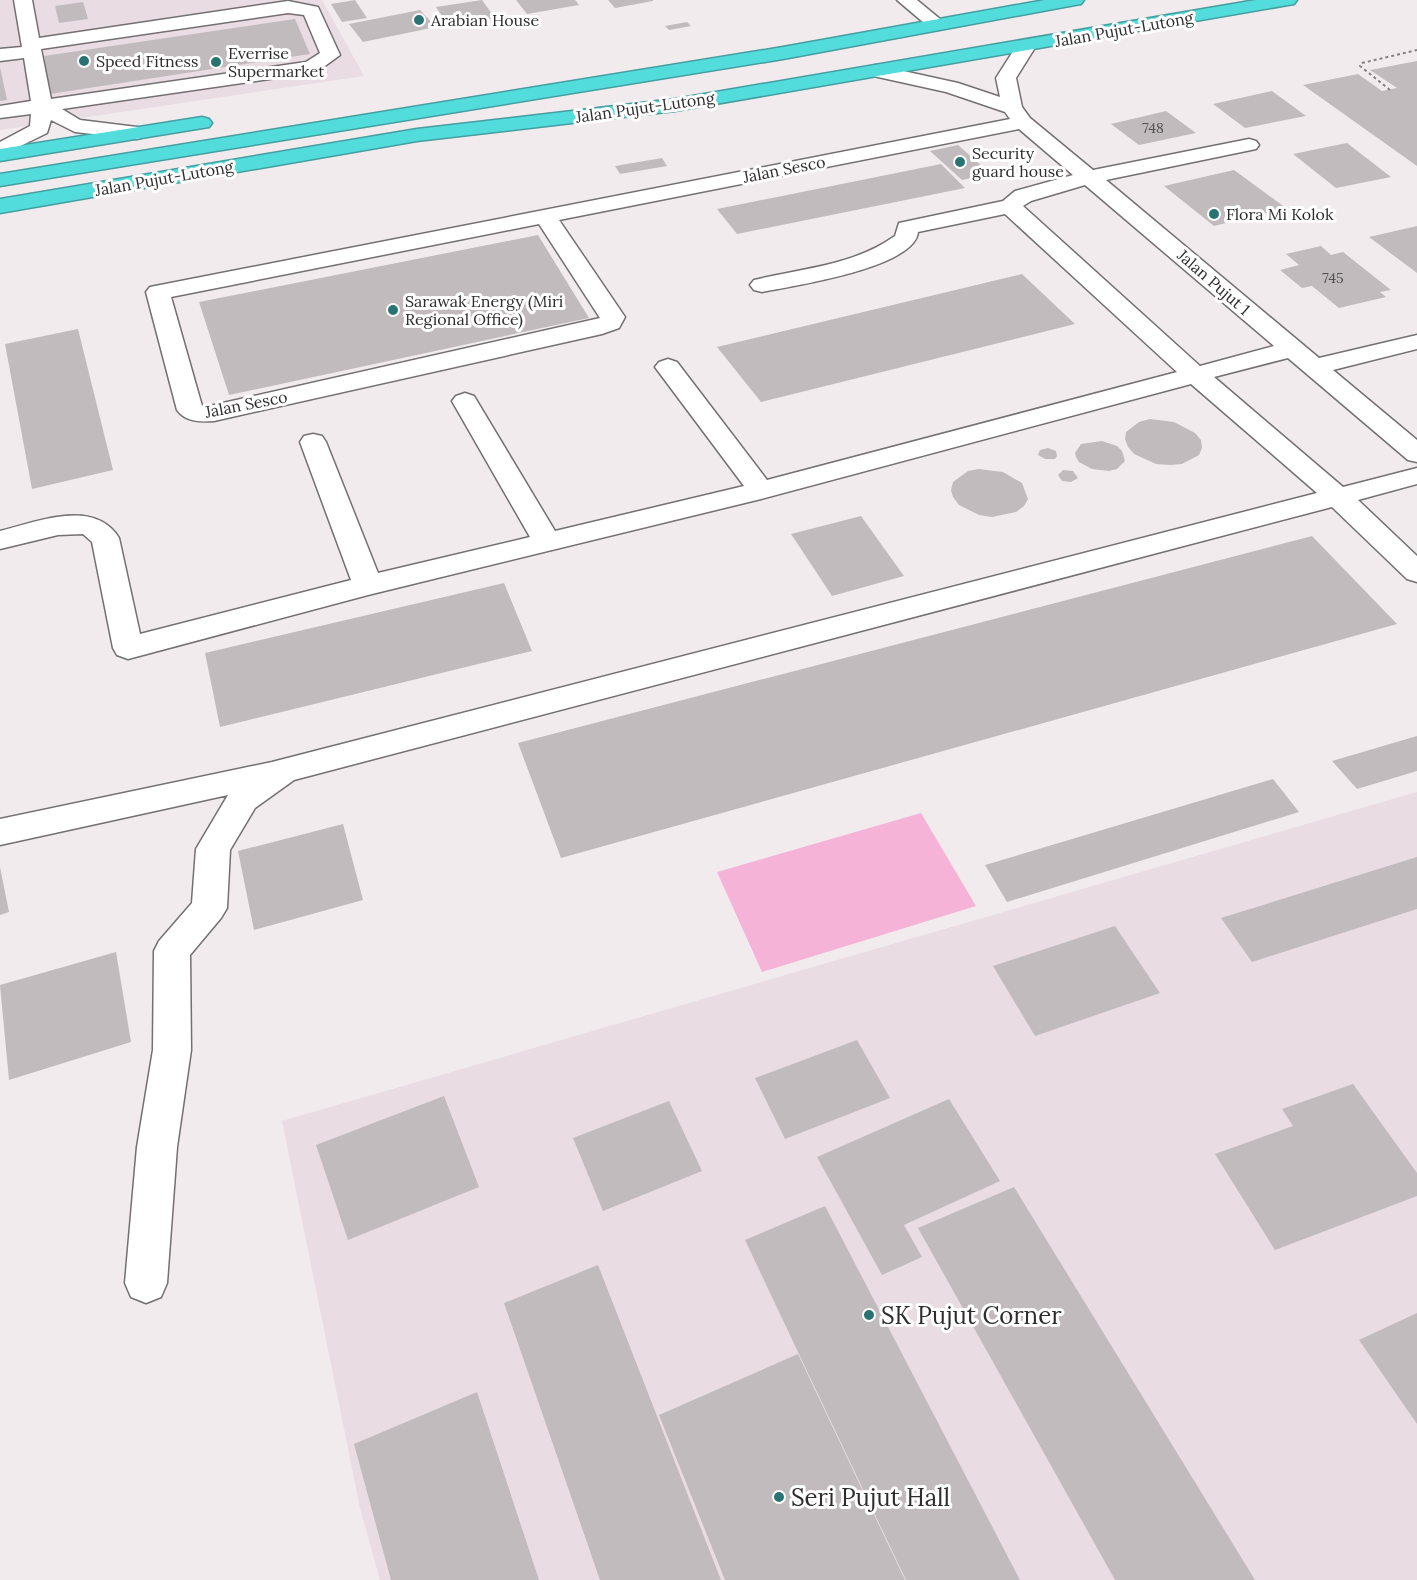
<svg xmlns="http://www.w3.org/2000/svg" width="1417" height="1580" font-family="Lora,serif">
	<rect width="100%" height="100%" fill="#f1ebee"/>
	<path fill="#e9dce2" d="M 0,0 L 322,0 L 364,76 L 0,130 Z
		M 1417,792 L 1417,1580 L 380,1580 L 360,1508 L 282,1121 Z"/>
	<path fill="#f6b3d8" d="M 921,813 L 976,906 L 762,972 L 717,872 Z"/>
	<path fill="#c1bbbe" d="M 355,0 L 367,18 L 342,22 L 331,4 Z
		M 482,0 L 495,18 L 448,25 L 436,7 Z
		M 516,0 L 575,0 L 579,5 L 527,14 Z
		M 608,0 L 653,0 L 653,1 L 615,8 Z
		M 83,2 L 88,19 L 59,23 L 55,6 Z
		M 420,10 L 436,27 L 363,42 L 349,24 Z
		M 295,19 L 310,54 L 50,94 L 44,56 Z
		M 687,22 L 691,26 L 669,30 L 665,26 Z
		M 1417,61 L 1417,166 L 1303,85 L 1358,74 L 1382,91 L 1397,88 L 1370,70 Z
		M 0,67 L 7,100 L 0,101 Z
		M 1272,91 L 1306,116 L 1245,128 L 1213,104 Z
		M 1166,111 L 1196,133 L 1139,145 L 1111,124 Z
		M 1347,143 L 1391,177 L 1336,188 L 1293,154 Z
		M 958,145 L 991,174 L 962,180 L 930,151 Z
		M 662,158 L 667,166 L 620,174 L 615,166 Z
		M 941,164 L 965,188 L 737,234 L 717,209 Z
		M 1234,170 L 1286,208 L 1214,226 L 1164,186 Z
		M 1417,226 L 1417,273 L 1369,237 Z
		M 538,235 L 589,318 L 229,395 L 199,302 Z
		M 1321,246 L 1331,255 L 1343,252 L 1391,290 L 1380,292 L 1386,297 L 1339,308 L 1312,286 L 1302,288 L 1280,270 L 1299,265 L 1286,254 Z
		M 1022,274 L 1075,324 L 761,402 L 717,347 Z
		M 78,329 L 113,470 L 32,489 L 5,344 Z
		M 1150,419 L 1174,422 L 1195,433 L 1201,440 L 1202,448 L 1199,455 L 1182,464 L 1170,465 L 1156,464 L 1134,454 L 1128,447 L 1125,439 L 1126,432 L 1139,422 Z
		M 1102,441 L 1117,446 L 1122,451 L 1125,461 L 1117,469 L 1109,471 L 1092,469 L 1079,462 L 1076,457 L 1075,453 L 1081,444 Z
		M 1048,448 L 1056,451 L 1057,456 L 1055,459 L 1045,459 L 1038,455 L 1040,450 Z
		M 979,469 L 1003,472 L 1022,483 L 1028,499 L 1024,506 L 1016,512 L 992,517 L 979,515 L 959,505 L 953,497 L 951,490 L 953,482 L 968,471 Z
		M 1063,470 L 1073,471 L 1078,478 L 1071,482 L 1062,481 L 1058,475 Z
		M 861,516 L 904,576 L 832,596 L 791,534 Z
		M 1312,536 L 1397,624 L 561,858 L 518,743 Z
		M 504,583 L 532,651 L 220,727 L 205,653 Z
		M 1417,736 L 1417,771 L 1357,789 L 1332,761 Z
		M 1273,779 L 1299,812 L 1007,902 L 985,865 Z
		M 343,824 L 363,900 L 254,930 L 238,851 Z
		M 1417,857 L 1417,909 L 1252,962 L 1221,918 Z
		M 0,867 L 9,912 L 0,915 Z
		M 1115,926 L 1160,993 L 1035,1036 L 993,966 Z
		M 116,952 L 131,1042 L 9,1080 L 0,985 Z
		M 857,1040 L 890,1098 L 785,1139 L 755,1078 Z
		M 1353,1084 L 1417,1173 L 1417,1196 L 1275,1250 L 1215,1154 L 1293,1126 L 1282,1109 Z
		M 444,1096 L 479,1187 L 348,1240 L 316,1145 Z
		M 949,1099 L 1000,1181 L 904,1225 L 922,1257 L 882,1275 L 817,1157 Z
		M 669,1101 L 702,1171 L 603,1211 L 573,1138 Z
		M 1014,1187 L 1255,1580 L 1115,1580 L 918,1228 Z
		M 825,1206 L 1020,1580 L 906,1580 L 745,1240 Z
		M 598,1265 L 721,1580 L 600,1580 L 504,1303 Z
		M 1417,1313 L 1417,1424 L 1359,1340 Z
		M 798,1354 L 905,1580 L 725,1580 L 659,1415 Z
		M 477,1392 L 539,1580 L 391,1580 L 354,1444 Z"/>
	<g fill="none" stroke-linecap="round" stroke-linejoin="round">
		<defs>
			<path id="minor" d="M 14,0 L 32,0 L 39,38 L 288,1 L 318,7 L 340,55 L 318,71 L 311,73 L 62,109 L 80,120 L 137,127 L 144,129 L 147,133 L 144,137 L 137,139 L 75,132 L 51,120 L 47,133 L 0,156 L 0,142 L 30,126 L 31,114 L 0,118 L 0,106 L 31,101 L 24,58 L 0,61 L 0,49 L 22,47 ZM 288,13 L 304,15 L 320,53 L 306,62 L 51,99 L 41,49 Z
				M 897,0 L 917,0 L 946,24 L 944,28 L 930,28 Z
				M 1026,40 L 1033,42 L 1036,46 L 1016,78 L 1022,107 L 1030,118 L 1093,170 L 1249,139 L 1256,141 L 1259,145 L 1256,149 L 1106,180 L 1319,358 L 1417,335 L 1417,349 L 1333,370 L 1417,440 L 1417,462 L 1408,460 L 1288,358 L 1214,377 L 1343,487 L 1417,468 L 1417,484 L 1358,500 L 1417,556 L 1417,582 L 1407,579 L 1332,507 L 294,780 L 255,808 L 230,850 L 227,908 L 221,918 L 190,955 L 191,1050 L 177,1147 L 167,1283 L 161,1297 L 146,1303 L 131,1297 L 125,1283 L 137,1147 L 153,1050 L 154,951 L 159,941 L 192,903 L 196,849 L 228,795 L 0,845 L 0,819 L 272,762 L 1317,493 L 1191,384 L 761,499 L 368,595 L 128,659 L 117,655 L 113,648 L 92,542 L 83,534 L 58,535 L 0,549 L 0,531 C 37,522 94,498 119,538 L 140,634 L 351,580 L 300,442 L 304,436 L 313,434 L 322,436 L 326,442 L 378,573 L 530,537 L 452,401 L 456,396 L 465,393 L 474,396 L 555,531 L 744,486 L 655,367 L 659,362 L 668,359 L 677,362 L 767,480 L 1177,372 L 1005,214 L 918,232 C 915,268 792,286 762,292 L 754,290 L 750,285 L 754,280 C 802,268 853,266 895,236 L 899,223 L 1003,201 L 1015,191 L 1073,175 L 1019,129 L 559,220 L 625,317 L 619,328 L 602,334 L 214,421 C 200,422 186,422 177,410 L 146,292 L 150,287 L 1010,119 L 1005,112 L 946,92 L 869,75 L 866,71 L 869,67 L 876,65 L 958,83 L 1000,97 L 996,78 L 1019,42 ZM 1085,185 L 1274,346 L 1200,366 L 1023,206 L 1031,201 ZM 539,224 L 600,318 L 214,405 L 202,406 L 171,297 Z"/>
			<path id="highway" d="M 1045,0 L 1084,0 L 1081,4 L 1075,5 L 783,59 L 0,186 L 0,174 L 783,47 Z
				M 1256,0 L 1297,0 L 1294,4 L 1288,5 L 675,111 L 417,141 L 0,213 L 0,199 L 417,129 L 675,99 Z
				M 202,117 L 209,119 L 212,123 L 209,127 L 0,161 L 0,149 Z"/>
		</defs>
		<use href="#minor" stroke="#746f71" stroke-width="3"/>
		<use href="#highway" stroke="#459e9f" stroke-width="3"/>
		<path stroke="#868284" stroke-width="2" stroke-dasharray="3 3" stroke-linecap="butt" d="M 1390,90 L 1360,66 L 1362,63 L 1417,50"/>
		<use href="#minor" fill="#fff" fill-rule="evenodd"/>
		<use href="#highway" fill="#52dcdc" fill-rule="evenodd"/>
	</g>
	<g fill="#297373" stroke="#fff" stroke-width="2">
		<circle cx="419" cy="20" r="6"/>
		<circle cx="84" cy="61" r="6"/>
		<circle cx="216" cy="62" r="6"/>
		<circle cx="960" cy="162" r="6"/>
		<circle cx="1214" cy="214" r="6"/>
		<circle cx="393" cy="310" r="6"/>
		<circle cx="869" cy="1315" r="6"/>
		<circle cx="779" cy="1497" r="6"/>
	</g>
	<g text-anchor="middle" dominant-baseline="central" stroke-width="6" stroke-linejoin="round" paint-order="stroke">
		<g font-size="14" fill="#535051">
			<text x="1153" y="128">748</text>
			<text x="1333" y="278">745</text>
		</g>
		<g font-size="16" fill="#2e2c2d" stroke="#fff" text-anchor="start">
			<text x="431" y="20">Arabian House</text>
			<text x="228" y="53">Everrise<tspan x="228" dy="18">Supermarket</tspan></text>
			<text x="96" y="61">Speed Fitness</text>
			<text x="972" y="153">Security<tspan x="972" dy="18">guard house</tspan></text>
			<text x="1226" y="214">Flora Mi Kolok</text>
			<text x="405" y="301">Sarawak Energy (Miri<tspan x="405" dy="18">Regional Office)</tspan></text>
		</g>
		<g font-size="16" fill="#2e2c2d" stroke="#fff">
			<text transform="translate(1124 29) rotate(-10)">Jalan Pujut-Lutong</text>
			<text transform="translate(645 107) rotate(-8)">Jalan Pujut-Lutong</text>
			<text transform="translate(784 169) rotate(-11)">Jalan Sesco</text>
			<text transform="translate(164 178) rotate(-10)">Jalan Pujut-Lutong</text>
			<text transform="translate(1214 282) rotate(41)">Jalan Pujut 1</text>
			<text transform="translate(246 404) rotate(-11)">Jalan Sesco</text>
		</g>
		<g font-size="24" fill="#2e2c2d" stroke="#fff" text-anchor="start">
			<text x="881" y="1315">SK Pujut Corner</text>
			<text x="791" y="1497">Seri Pujut Hall</text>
		</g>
	</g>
</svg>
